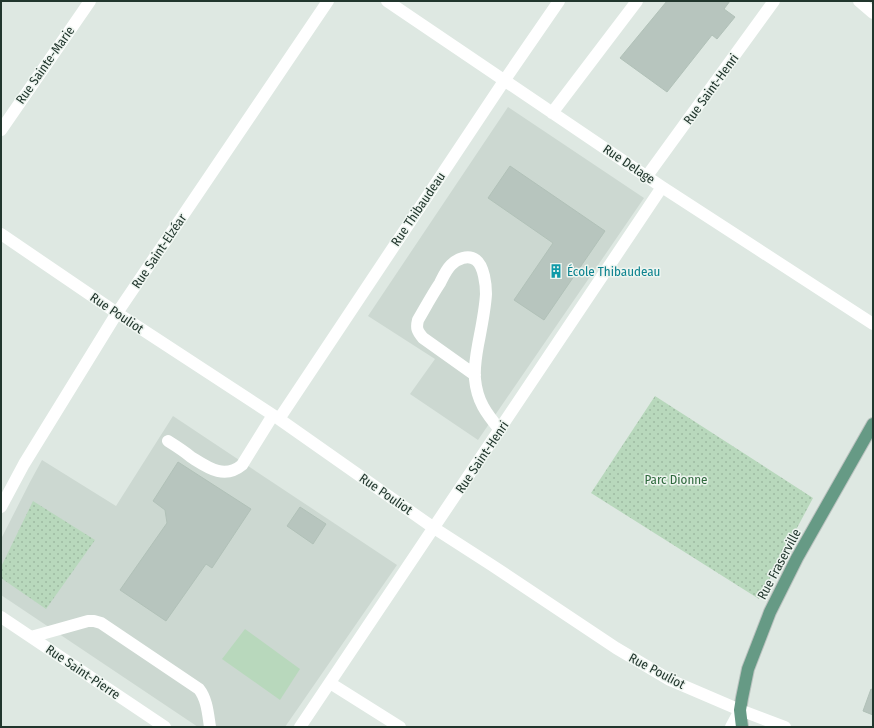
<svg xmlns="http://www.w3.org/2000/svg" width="874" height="728" font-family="'Fira Sans Condensed',sans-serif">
	<defs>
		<pattern id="grass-dots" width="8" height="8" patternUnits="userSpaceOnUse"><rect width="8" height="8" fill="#b8d8bc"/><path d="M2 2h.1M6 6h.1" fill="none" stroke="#9ebaa2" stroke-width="1.8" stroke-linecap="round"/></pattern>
	</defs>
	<rect width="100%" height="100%" fill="#dee8e2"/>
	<path fill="#ccd8d1" d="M 508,107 L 644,198 L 478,440 L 410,394 L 435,359 L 368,316 Z
		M 173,416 L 397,565 L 285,727 L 198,727 L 1,595 L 1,539 L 30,482 L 42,460 L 116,506 Z"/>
	<path fill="url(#grass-dots)" d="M 655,396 L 813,498 L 759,599 L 591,493 Z
		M 33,501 L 95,540 L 46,609 L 1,578 L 1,567 Z"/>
	<path fill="#b8d8bc" d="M 245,629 L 300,669 L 280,700 L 222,659 Z"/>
	<path fill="#b7c5be" stroke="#b1c1b8" d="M 667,1 L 730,1 L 724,9 L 735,17 L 717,39 L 712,35 L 667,92 L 620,58 Z
		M 510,166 L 605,231 L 544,320 L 514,300 L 553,243 L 488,198 Z
		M 178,462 L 251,509 L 212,568 L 206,564 L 166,621 L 120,590 L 167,523 L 165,510 L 153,501 Z
		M 300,507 L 326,524 L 313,544 L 287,526 Z
		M 871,689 L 873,690 L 873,715 L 863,711 Z"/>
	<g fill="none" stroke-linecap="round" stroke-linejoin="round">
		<defs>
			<path id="major" d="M 742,727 L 740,710 L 742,698 L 748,669 L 770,612 L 797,558 L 873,424"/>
		</defs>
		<use href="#major" stroke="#bcc3c0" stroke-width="14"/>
		<path stroke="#fff" stroke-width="12" d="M 387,1 L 662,187 L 873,324
			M 859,1 L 873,13
			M 552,113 L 637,1
			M 1,130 L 90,1
			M 647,176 L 774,1
			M 1,234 L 117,313 L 279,419 L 434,528 L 493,566 L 616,648 L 670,680 L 740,710 L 785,727
			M 475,375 L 423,338 C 417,331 416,328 418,320 C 425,308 432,295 440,283 C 443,277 446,270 451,265 C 457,259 468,254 476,260 C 484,266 486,285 486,294 C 485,311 481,329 478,345 C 476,356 474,367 475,379 C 477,401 486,413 500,430
			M 279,419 L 504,81 L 559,1
			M 168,441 C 176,446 184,451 191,457 C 207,467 224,480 242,465 L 273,415
			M 1,507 L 24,464 L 117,313 L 328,1
			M 1,617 L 165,727
			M 31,637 L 88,621 L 94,621 L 101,623 L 199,689 C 207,699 208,714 210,727
			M 330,683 L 400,727
			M 300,727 L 662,187
			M 731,727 L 740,710"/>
		<use href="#major" stroke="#669a85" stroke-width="12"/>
	</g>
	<defs>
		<symbol id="building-bare" viewBox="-9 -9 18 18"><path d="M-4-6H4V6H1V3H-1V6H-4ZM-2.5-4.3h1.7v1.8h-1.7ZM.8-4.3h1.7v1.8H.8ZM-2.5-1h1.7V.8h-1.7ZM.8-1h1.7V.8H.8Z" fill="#0f9aa8" stroke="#eef5f0" stroke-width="2.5" paint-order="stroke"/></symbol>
	</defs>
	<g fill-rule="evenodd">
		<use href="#building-bare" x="546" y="261" width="20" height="20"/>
	</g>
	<g text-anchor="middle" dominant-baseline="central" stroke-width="3" stroke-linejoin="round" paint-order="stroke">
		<g font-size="13" fill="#21362d" stroke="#eef5f0">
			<text transform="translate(45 65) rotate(-55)">Rue Sainte-Marie</text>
			<text transform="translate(711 89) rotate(-54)">Rue Saint-Henri</text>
			<text transform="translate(629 164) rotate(34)">Rue Delage</text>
			<text transform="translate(418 209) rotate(-56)">Rue Thibaudeau</text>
			<text transform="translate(159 251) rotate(-56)">Rue Saint-Elzéar</text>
			<text transform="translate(117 313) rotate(34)">Rue Pouliot</text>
			<text transform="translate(482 457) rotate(-56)">Rue Saint-Henri</text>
			<text transform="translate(386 494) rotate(35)">Rue Pouliot</text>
			<text transform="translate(779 564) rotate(-62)">Rue Fraserville</text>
			<text transform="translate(657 671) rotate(28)">Rue Pouliot</text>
			<text transform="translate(83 672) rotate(34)">Rue Saint-Pierre</text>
		</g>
		<g font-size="13" fill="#0d838f" stroke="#eef5f0" text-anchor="start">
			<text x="567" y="271">École Thibaudeau</text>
		</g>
		<g font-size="13" fill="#2f693d" stroke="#eef5f0">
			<text x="676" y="479">Parc Dionne</text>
		</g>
	</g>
	<rect width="874" height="728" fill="none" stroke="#21362d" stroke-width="4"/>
</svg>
